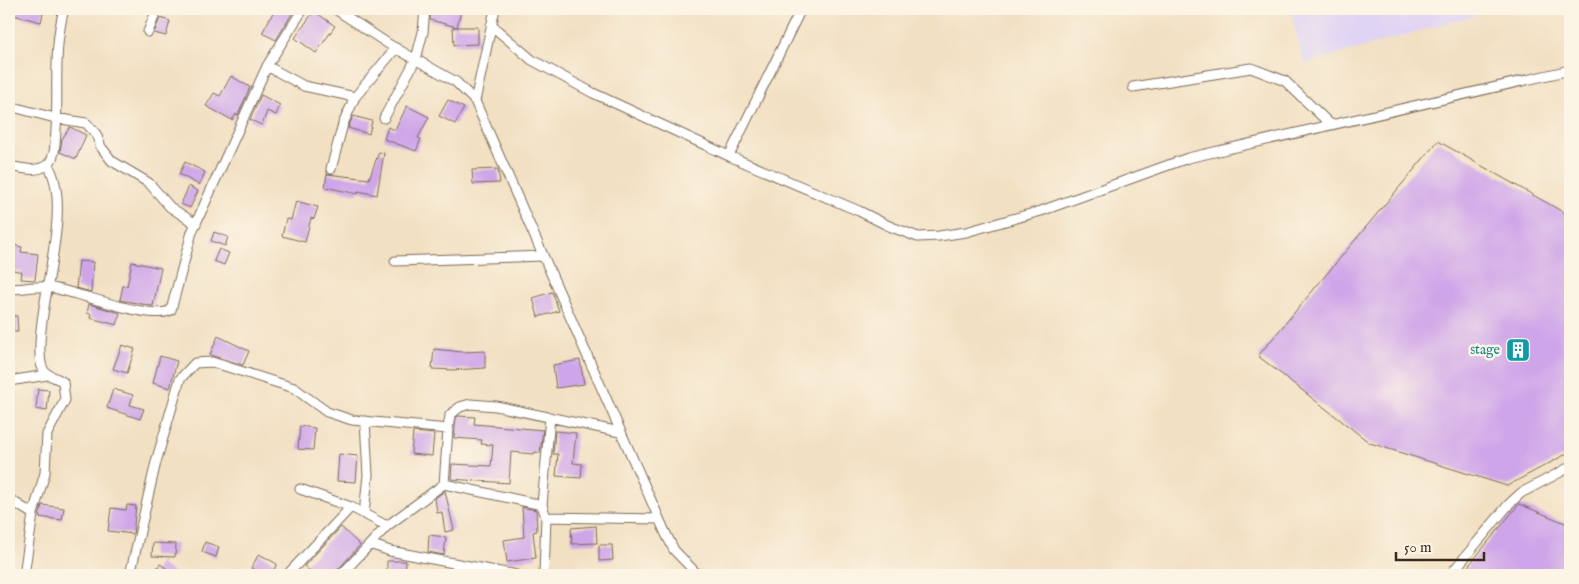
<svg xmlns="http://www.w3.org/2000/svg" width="1579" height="584" font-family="'IM FELL English',serif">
	<rect width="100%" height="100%" fill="#fcf5e5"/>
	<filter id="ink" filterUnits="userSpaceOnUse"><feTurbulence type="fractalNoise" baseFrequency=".02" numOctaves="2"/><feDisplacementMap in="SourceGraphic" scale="10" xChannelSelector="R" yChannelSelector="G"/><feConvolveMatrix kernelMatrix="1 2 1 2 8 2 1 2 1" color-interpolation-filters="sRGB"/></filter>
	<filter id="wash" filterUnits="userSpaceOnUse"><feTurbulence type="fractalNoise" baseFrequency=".0096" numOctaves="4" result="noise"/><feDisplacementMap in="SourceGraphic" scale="20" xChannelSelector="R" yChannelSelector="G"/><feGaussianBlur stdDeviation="1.12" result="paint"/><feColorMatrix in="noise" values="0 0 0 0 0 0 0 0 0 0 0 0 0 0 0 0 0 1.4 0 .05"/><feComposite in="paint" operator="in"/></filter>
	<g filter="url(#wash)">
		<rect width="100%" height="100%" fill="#f2e0c3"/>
		<path fill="#e0d4f4" d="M 1290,9 L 1497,9 L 1304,64 Z"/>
		<g id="blocks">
			<path fill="#cfa5e9" d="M 9,9 L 44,9 L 41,22 L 9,14 Z
				M 275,9 L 295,9 L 276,40 L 262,33 Z
				M 431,9 L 461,11 L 457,27 L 430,20 Z
				M 314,11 L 335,26 L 316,53 L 295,38 Z
				M 160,18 L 170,21 L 166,36 L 154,33 Z
				M 453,27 L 478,27 L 478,44 L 454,45 Z
				M 231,76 L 250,87 L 238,115 L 236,114 L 232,120 L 206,106 L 214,93 L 220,96 Z
				M 261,95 L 280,105 L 276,115 L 267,111 L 262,125 L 250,120 Z
				M 448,100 L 464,108 L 455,124 L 439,116 Z
				M 407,106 L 429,117 L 418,138 L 421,139 L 416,151 L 384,139 L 388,127 L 395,130 Z
				M 353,116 L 372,121 L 369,134 L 348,128 Z
				M 70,127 L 86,135 L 76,159 L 60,152 L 62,139 Z
				M 1438,141 L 1570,216 L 1570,452 L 1507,486 L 1370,443 L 1258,356 Z
				M 379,152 L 384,153 L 377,195 L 358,191 L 358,194 L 325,187 L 327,174 L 369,179 Z
				M 185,162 L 205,172 L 199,185 L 179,174 Z
				M 498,169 L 500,183 L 473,184 L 472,170 Z
				M 189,186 L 198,191 L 190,208 L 181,204 Z
				M 296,201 L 318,207 L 314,219 L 311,218 L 305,242 L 282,236 L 286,219 L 291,220 Z
				M 214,232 L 228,237 L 225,246 L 211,241 Z
				M 9,244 L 22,247 L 21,252 L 38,254 L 35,280 L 21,279 L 22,272 L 9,269 Z
				M 219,249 L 229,253 L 224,265 L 214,261 Z
				M 79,261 L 93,262 L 91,292 L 76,288 Z
				M 132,262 L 161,268 L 153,306 L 120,300 L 123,285 L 127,286 Z
				M 552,292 L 559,311 L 538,317 L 533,298 Z
				M 89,304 L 120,313 L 117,325 L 90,318 L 91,314 L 87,313 Z
				M 9,316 L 17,316 L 18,332 L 9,332 Z
				M 218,336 L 249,351 L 243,365 L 210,355 Z
				M 122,345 L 135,349 L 127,373 L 113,369 Z
				M 434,349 L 462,352 L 485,351 L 485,368 L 454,370 L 432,369 Z
				M 160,356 L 177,361 L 170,388 L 153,383 Z
				M 580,360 L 584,384 L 556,388 L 553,365 Z
				M 38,389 L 49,390 L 47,411 L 36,409 Z
				M 113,389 L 133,395 L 130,405 L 144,409 L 140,419 L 107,408 Z
				M 458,416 L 475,417 L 474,424 L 543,430 L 540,453 L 535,452 L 534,454 L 511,452 L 509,483 L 451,479 L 452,464 L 491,466 L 493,445 L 481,444 L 482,440 L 454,438 L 456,418 Z
				M 300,426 L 315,428 L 313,450 L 298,449 Z
				M 555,431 L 576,433 L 573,463 L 582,464 L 581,478 L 556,476 L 558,454 L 553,454 Z
				M 413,432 L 434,434 L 432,456 L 411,454 Z
				M 339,454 L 358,456 L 356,482 L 337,481 Z
				M 445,491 L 454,530 L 445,532 L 442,512 L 437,513 L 435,498 Z
				M 1519,504 L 1570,525 L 1570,575 L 1461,575 Z
				M 42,505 L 64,508 L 62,520 L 39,517 Z
				M 127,505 L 136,506 L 133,534 L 108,531 L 111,508 L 126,510 Z
				M 522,507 L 536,510 L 537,531 L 533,532 L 536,558 L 507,562 L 504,540 L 524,537 Z
				M 596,526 L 597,543 L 572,544 L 571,528 Z
				M 341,527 L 360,545 L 333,575 L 314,575 L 304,566 Z
				M 429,535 L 446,537 L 444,555 L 428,552 Z
				M 205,542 L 219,547 L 216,557 L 202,552 Z
				M 153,543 L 176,544 L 175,557 L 152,556 Z
				M 599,545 L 612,545 L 613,560 L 599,561 Z
				M 259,554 L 277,564 L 271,575 L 265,575 L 251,568 Z
				M 387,561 L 406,561 L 405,575 L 387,575 Z
				M 160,564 L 177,575 L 152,575 Z"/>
		</g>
	</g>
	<g filter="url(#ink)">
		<use href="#blocks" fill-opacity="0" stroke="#7b6a58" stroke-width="1"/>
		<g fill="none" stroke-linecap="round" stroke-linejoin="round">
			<defs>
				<path id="street" d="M 335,9 L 390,45 L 456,82 L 475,101
					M 495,9 L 475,101 L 665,532 L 674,550 L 698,575
					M 491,25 L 532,60 L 593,93 L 729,156 L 859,211 L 889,226 L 918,237 L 939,236 L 966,232 L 1041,211 L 1188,158 L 1570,70
					M 148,32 L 157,9
					M 267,66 L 304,86 L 355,97 L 396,48
					M 1133,87 L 1251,68 L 1285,81 L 1330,124
					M 9,106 L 55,118 L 86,123 L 96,134 L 101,147 L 112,161 L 149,183 L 170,207 L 196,224
					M 384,118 L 416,59 L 423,32 L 425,9
					M 729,156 L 801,9
					M 9,166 C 21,168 36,173 47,165 C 51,162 53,157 54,152 C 61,104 51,57 64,9
					M 331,169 L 343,124 L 355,97
					M 395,261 L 543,256
					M 9,289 C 21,289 35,286 47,287 C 73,290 152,322 171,310 L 192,232 L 267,66 L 303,9
					M 9,381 L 47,375
					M 448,429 L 444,484 L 542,505
					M 300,489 L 351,507 L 387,526
					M 9,499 L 33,514 L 24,575
					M 33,514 L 45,473 L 47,434 L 65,400 L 63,382 C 57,377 49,377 44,371 C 39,363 40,354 40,345 C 40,297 73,205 48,165
					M 364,514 L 368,475 L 365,421
					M 546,517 L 659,519
					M 370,544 L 390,551 L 517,575
					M 130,575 L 156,462 L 180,379 L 195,363 L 212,362 L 294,388 L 327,412 L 352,420 L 448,429 L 450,415 L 460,407 L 470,404 L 496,406 L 620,432
					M 287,575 L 351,507
					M 341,575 L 387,526 L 444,484
					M 544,575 L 546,517 L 542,505 L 550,417
					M 1450,575 L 1509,504 L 1521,493 L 1570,467"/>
			</defs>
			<use href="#street" stroke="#7b6a58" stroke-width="11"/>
			<use href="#street" stroke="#fff" stroke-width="9"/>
		</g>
	</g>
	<defs>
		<symbol id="building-square" viewBox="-11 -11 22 22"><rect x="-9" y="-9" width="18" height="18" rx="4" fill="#0f9aa8" stroke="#fcf5e5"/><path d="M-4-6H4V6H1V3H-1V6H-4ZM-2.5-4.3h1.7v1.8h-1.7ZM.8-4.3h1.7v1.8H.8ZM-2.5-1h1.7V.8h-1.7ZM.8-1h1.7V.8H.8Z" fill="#fff"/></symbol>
	</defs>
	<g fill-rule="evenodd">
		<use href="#building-square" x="1504" y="336" width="28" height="28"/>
	</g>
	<g text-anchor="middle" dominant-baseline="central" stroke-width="5" stroke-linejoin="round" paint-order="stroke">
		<g font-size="14" fill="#0d838f" stroke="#fcf5e5" text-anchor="end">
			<text x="1500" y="350">stage</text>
		</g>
	</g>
	<rect width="1579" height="584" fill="none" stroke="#fcf5e5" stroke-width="30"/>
	<path d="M1396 552v8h88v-8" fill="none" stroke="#3b2a1e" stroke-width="2.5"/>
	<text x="1404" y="552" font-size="15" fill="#3b2a1e" stroke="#fcf5e5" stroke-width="4" paint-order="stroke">50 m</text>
</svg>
